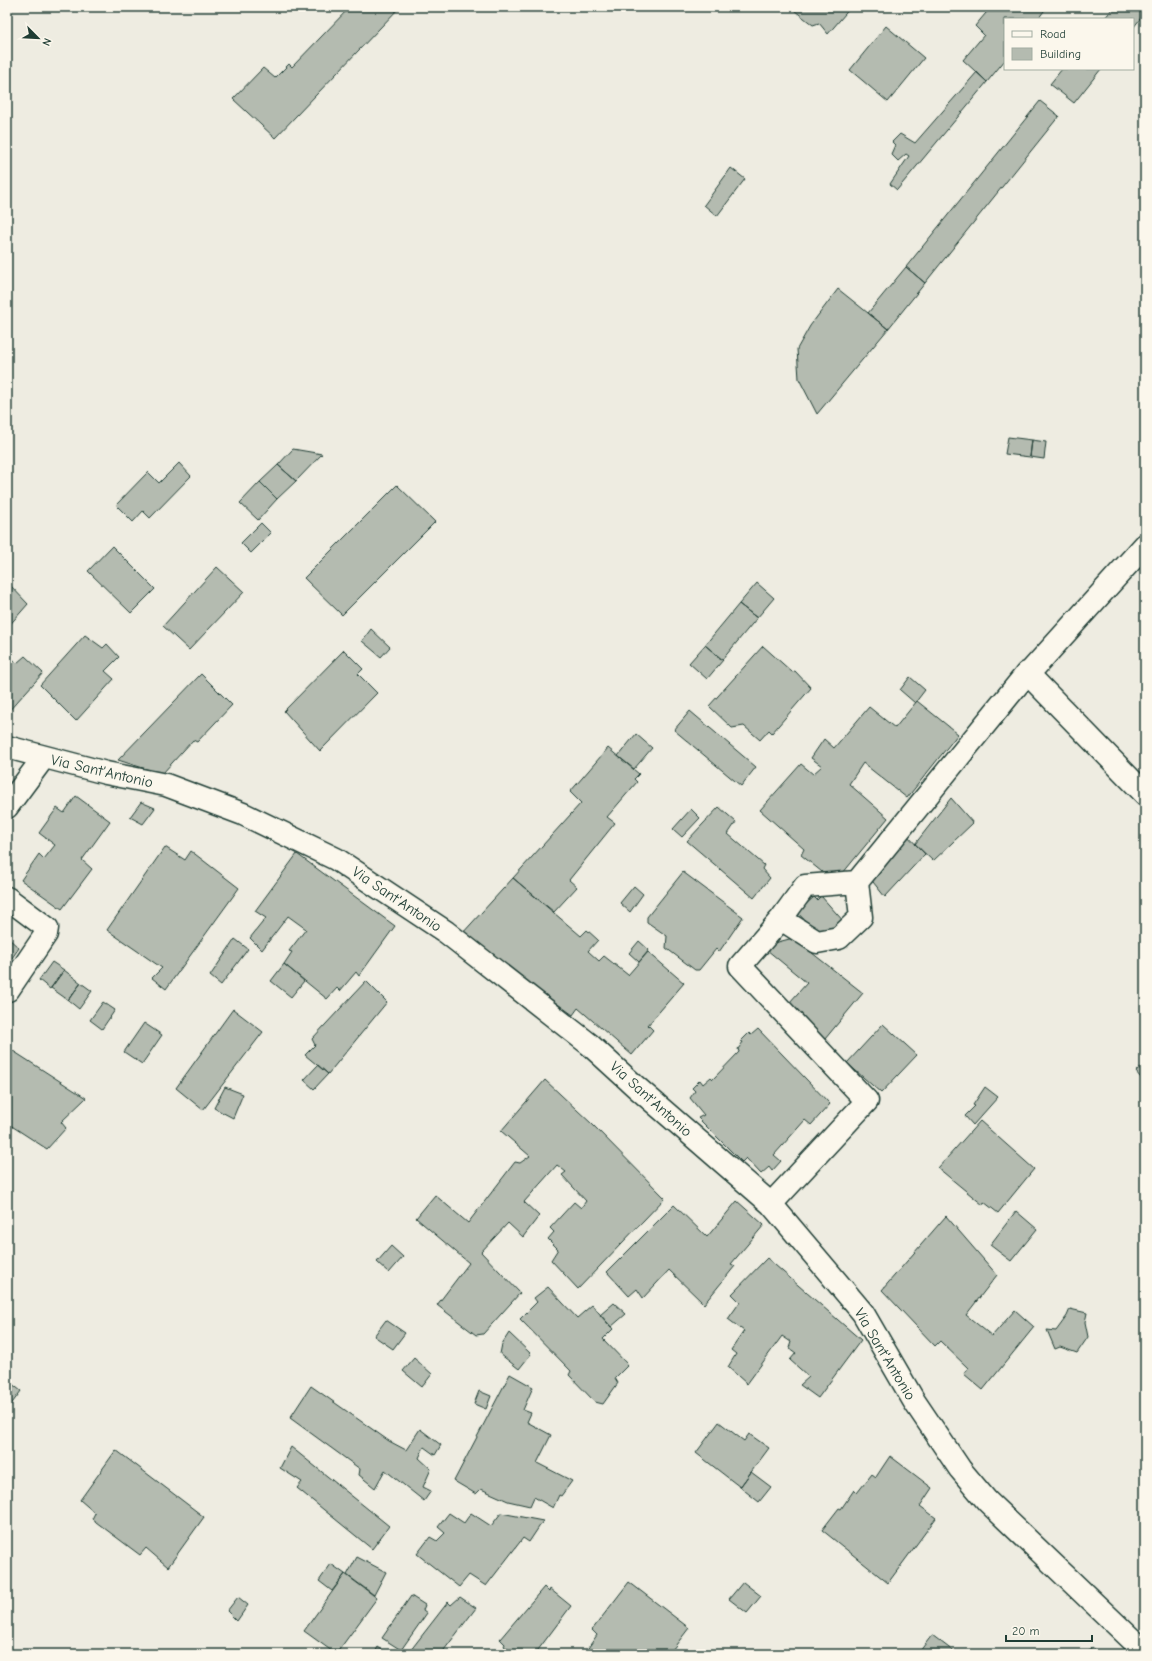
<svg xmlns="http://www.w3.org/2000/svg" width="1152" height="1661" font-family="'Comic Neue',sans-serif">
	<rect width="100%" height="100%" fill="#eeece1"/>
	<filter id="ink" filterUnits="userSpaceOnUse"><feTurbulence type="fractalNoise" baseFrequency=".025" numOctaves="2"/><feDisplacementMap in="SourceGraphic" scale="8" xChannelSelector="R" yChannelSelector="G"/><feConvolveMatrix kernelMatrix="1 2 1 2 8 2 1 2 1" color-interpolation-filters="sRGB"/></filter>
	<g filter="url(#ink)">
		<path fill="#b4bbb0" stroke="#1f3d34" d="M 350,7 L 400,7 L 275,138 L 233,99 L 263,68 L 275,78 L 289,64 L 292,67 Z
			M 790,7 L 851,7 L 828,34 L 819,23 L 813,25 Z
			M 991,7 L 1047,7 L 1038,19 L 1005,19 L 1005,60 L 987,82 L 963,60 L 984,35 L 975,26 Z
			M 1114,7 L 1139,7 L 1144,14 L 1133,28 L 1133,19 L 1104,19 Z
			M 886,26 L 924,58 L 888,102 L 850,70 Z
			M 1062,69 L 1101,69 L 1074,103 L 1050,84 Z
			M 977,72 L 987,82 L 897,190 L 890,184 L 909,156 L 906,154 L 898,161 L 891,154 L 895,145 L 892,142 L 900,134 L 915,143 Z
			M 1040,101 L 1059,116 L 925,283 L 906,267 Z
			M 731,168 L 745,179 L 717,216 L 704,205 Z
			M 906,267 L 925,283 L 888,329 L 868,313 Z
			M 838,289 L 888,329 L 817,414 L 799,379 L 797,349 L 810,326 Z
			M 1008,437 L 1032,440 L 1030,457 L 1005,454 Z
			M 1032,440 L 1046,442 L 1044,459 L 1030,457 Z
			M 293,449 L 322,454 L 296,481 L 278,465 Z
			M 179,463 L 191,476 L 150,518 L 143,511 L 133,522 L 116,505 L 148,472 L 159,483 Z
			M 278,465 L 296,481 L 277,499 L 260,482 Z
			M 260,482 L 277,499 L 258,520 L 240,503 Z
			M 397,485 L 435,522 L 342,615 L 304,578 Z
			M 261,523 L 271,533 L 251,553 L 241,543 Z
			M 112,546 L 155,589 L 131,613 L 88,571 Z
			M 217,567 L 244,592 L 189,650 L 163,626 Z
			M 757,583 L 774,598 L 757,618 L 739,604 Z
			M 9,584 L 28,604 L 7,628 L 7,586 Z
			M 739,604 L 757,618 L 722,660 L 705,645 Z
			M 371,629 L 390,647 L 381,657 L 362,641 Z
			M 85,635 L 103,648 L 107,644 L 119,657 L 105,671 L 114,679 L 76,721 L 40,685 Z
			M 705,645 L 723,660 L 707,679 L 689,663 Z
			M 763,646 L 792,672 L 795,671 L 811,688 L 772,733 L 769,730 L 760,740 L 744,726 L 732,728 L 709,706 Z
			M 344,650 L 363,669 L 358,674 L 377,693 L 320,751 L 284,711 Z
			M 7,654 L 17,663 L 25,656 L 43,673 L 7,713 Z
			M 201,674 L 232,705 L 197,742 L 193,740 L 162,774 L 118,760 Z
			M 910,677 L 925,690 L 915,703 L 900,690 Z
			M 917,701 L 958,734 L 907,798 L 863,763 L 849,784 L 888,818 L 838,879 L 827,876 L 801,855 L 804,849 L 760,810 L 801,764 L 813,774 L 822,766 L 811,758 L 824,739 L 834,748 L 869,707 L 895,728 Z
			M 690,711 L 756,767 L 741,786 L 674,730 Z
			M 636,734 L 652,748 L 634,769 L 618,756 Z
			M 608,748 L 639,774 L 634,779 L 637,782 L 607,817 L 615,823 L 569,880 L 577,887 L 554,912 L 513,878 L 581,803 L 570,792 Z
			M 76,796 L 110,821 L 82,860 L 92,869 L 62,909 L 21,880 L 39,854 L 44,859 L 55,845 L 39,833 L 57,808 L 64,813 Z
			M 951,798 L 973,823 L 933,861 L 915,844 Z
			M 141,802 L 155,808 L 143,824 L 130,817 Z
			M 719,807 L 736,822 L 728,834 L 764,865 L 762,869 L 770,878 L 754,898 L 687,841 Z
			M 691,809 L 700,818 L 682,837 L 673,829 Z
			M 904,832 L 925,854 L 885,897 L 869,877 Z
			M 165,847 L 185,860 L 191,851 L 239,888 L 166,989 L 152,978 L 162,968 L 107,930 Z
			M 297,854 L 395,926 L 359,976 L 356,972 L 340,991 L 337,988 L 327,999 L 284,964 L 292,952 L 289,951 L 306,929 L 288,916 L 262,950 L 250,938 L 266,918 L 255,911 Z
			M 683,872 L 743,917 L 719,952 L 716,949 L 699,970 L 695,970 L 666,948 L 667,936 L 647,922 L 647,917 Z
			M 513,878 L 581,936 L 587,930 L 598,940 L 588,951 L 599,961 L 604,956 L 628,975 L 648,952 L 684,983 L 648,1025 L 653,1030 L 632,1055 L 578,1008 L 573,1015 L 461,935 Z
			M 634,886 L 643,894 L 630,912 L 620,903 Z
			M 821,896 L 845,923 L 821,938 L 797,912 L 814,897 L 817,900 Z
			M 7,937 L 19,948 L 7,965 Z
			M 793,938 L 863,993 L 825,1039 L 789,1003 L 807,983 L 767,950 L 778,942 Z
			M 235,939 L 248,949 L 221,985 L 210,976 Z
			M 639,941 L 649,950 L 639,962 L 629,953 Z
			M 52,962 L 64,970 L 50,989 L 39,980 Z
			M 284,964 L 304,981 L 291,997 L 271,981 Z
			M 64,970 L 81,983 L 68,1000 L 51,988 Z
			M 366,981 L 387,1002 L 328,1074 L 305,1055 L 315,1045 L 312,1039 Z
			M 81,983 L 92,991 L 79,1009 L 68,1000 Z
			M 103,1002 L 115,1010 L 102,1029 L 90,1020 Z
			M 233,1009 L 263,1032 L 203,1110 L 176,1088 Z
			M 144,1023 L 162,1035 L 142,1064 L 124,1052 Z
			M 883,1024 L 917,1055 L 881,1093 L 847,1063 Z
			M 758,1029 L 830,1104 L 811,1125 L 805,1120 L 774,1155 L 781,1161 L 772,1171 L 769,1167 L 761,1174 L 746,1158 L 742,1162 L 698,1118 L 704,1115 L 690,1098 L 695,1091 L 692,1088 L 700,1080 L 703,1084 L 711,1077 L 713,1079 L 739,1052 L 738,1049 L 743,1042 L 741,1041 L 749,1033 L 751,1035 Z
			M 7,1047 L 86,1098 L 61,1122 L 66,1128 L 47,1149 L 7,1123 Z
			M 1145,1064 L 1145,1083 L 1136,1072 Z
			M 318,1065 L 328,1074 L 314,1089 L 304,1080 Z
			M 545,1080 L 592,1124 L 665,1198 L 578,1289 L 551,1260 L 558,1249 L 548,1239 L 554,1232 L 550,1228 L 574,1202 L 581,1208 L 586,1201 L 562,1175 L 566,1172 L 557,1165 L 524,1202 L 539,1216 L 523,1237 L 508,1223 L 481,1252 L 520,1293 L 483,1334 L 476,1335 L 437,1305 L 469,1263 L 416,1218 L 435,1195 L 468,1223 L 515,1162 L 520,1163 L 530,1156 L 501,1131 Z
			M 225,1087 L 243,1094 L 233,1118 L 214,1108 Z
			M 985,1087 L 998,1097 L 973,1125 L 965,1116 L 975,1106 L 973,1105 Z
			M 980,1121 L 1034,1169 L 998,1213 L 984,1202 L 983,1205 L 938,1168 Z
			M 737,1201 L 764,1225 L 731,1264 L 735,1266 L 704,1304 L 669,1270 L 643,1298 L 637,1289 L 629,1296 L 607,1272 L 674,1205 L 707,1237 Z
			M 1016,1211 L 1037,1229 L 1011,1261 L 990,1245 Z
			M 946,1216 L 997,1275 L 966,1315 L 992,1336 L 1015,1310 L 1034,1327 L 983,1390 L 964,1374 L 968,1368 L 940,1341 L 935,1346 L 882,1290 Z
			M 391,1246 L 403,1257 L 389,1273 L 377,1262 Z
			M 767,1258 L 861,1340 L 818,1398 L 800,1385 L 809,1377 L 790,1360 L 796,1353 L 789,1348 L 791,1342 L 782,1336 L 747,1384 L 728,1367 L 736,1354 L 731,1350 L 744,1331 L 728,1319 L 740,1302 L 732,1294 Z
			M 548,1287 L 577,1318 L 592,1305 L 613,1329 L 603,1339 L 628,1365 L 615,1378 L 618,1383 L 603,1404 L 595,1402 L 569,1375 L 571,1371 L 520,1319 L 537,1302 L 534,1298 Z
			M 614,1303 L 626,1314 L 611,1327 L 600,1315 Z
			M 1070,1309 L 1087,1313 L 1085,1322 L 1088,1337 L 1077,1353 L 1060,1347 L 1055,1349 L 1047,1330 L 1056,1331 L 1067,1316 Z
			M 386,1320 L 405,1333 L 393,1349 L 374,1336 Z
			M 509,1333 L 531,1354 L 519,1369 L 500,1354 L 502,1344 Z
			M 414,1358 L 432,1374 L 422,1387 L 403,1371 Z
			M 510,1374 L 533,1387 L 523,1410 L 531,1413 L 527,1422 L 551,1435 L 537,1463 L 572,1481 L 561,1496 L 559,1495 L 553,1508 L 534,1497 L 530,1506 L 508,1501 L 481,1489 L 476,1494 L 454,1481 Z
			M 7,1380 L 21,1391 L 7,1410 Z
			M 311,1386 L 389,1441 L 406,1450 L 420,1429 L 441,1445 L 435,1455 L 424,1447 L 419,1458 L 431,1469 L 423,1487 L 431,1491 L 424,1501 L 385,1470 L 375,1488 L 359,1475 L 360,1469 L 290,1418 Z
			M 479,1391 L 491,1396 L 486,1409 L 474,1404 Z
			M 719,1422 L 744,1441 L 749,1434 L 769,1448 L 740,1487 L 696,1453 Z
			M 291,1447 L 389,1526 L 372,1549 L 297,1488 L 302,1482 L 280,1468 Z
			M 116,1450 L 204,1517 L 168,1567 L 146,1548 L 140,1555 L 92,1519 L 95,1513 L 80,1500 Z
			M 890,1456 L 932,1488 L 920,1506 L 936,1518 L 888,1583 L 822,1530 L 839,1508 L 841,1509 L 854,1490 L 857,1493 L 872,1474 L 876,1477 Z
			M 751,1472 L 771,1487 L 759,1502 L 740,1487 Z
			M 449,1513 L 464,1523 L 471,1513 L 491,1526 L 501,1513 L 543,1521 L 529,1542 L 523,1538 L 486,1586 L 469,1575 L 459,1587 L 417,1554 L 430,1537 L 437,1541 L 445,1533 L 438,1527 Z
			M 357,1557 L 386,1572 L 374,1595 L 347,1575 Z
			M 331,1564 L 345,1574 L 332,1591 L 319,1581 Z
			M 345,1574 L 377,1598 L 336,1654 L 304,1631 Z
			M 629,1582 L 689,1628 L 669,1654 L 584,1654 L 597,1635 L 592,1630 Z
			M 743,1582 L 761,1596 L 747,1613 L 729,1599 Z
			M 544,1587 L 549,1592 L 550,1589 L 571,1606 L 535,1654 L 514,1654 L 504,1646 L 505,1644 L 500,1639 Z
			M 411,1596 L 425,1605 L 423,1610 L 427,1613 L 401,1650 L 382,1638 Z
			M 238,1597 L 248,1605 L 237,1621 L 227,1611 Z
			M 460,1597 L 476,1608 L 441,1654 L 414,1654 L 410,1651 L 448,1602 L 451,1605 Z
			M 932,1635 L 957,1654 L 925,1654 L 920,1651 Z
			M 378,1647 L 388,1654 L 374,1654 Z
			M 1092,1647 L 1101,1654 L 1087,1654 Z"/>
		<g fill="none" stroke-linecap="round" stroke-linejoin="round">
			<defs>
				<path id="minor" d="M 1031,671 L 1145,545
					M 7,747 L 106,773 L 166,785 L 243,814 L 336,859 L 446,932 L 589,1044 L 635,1086 L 771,1204 L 863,1313 L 914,1401 L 960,1469 L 987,1501 L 1145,1652
					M 7,807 L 44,757
					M 7,898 L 47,928 L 46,934 L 8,990
					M 781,919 L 817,942 L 839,938 L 861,917 L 857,882 L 1027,673 L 1145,794
					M 771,1204 L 867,1101 L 740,966 L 781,919 L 805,886 L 857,882"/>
			</defs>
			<use href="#minor" stroke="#1f3d34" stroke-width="25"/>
			<use href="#minor" stroke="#fbf7ec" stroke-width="22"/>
		</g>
	</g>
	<g text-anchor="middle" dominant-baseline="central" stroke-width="3" stroke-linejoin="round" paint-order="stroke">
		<g font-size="15" fill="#1f3d34" stroke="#fbf7ec">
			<text transform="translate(102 771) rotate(13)">Via Sant'Antonio</text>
			<text transform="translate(397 899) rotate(34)">Via Sant'Antonio</text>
			<text transform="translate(651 1099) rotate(42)">Via Sant'Antonio</text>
			<text transform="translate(885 1354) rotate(59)">Via Sant'Antonio</text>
		</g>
	</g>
	<rect width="1152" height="1661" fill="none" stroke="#fbf7ec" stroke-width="24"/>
	<rect x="12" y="12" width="1128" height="1637" fill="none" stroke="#1f3d34" stroke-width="1.5" filter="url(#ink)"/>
	<rect x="1004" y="18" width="130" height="52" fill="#fbf7ec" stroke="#a3ada2"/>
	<rect x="1012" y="31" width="20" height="6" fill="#fbf7ec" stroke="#a3ada2"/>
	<text x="1040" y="38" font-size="12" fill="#1f3d34">Road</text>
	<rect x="1012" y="48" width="20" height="12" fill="#b4bbb0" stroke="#a3ada2"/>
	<text x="1040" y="58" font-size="12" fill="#1f3d34">Building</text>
	<g transform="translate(38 38) rotate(114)" stroke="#fbf7ec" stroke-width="3" paint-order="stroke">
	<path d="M0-3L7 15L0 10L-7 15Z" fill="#1f3d34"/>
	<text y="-6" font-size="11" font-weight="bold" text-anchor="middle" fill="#1f3d34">N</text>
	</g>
	<path d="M1006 1635v6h86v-6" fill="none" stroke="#1f3d34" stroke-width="2"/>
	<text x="1012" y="1635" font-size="12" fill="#1f3d34" stroke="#fbf7ec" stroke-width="3" paint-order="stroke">20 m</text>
</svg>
